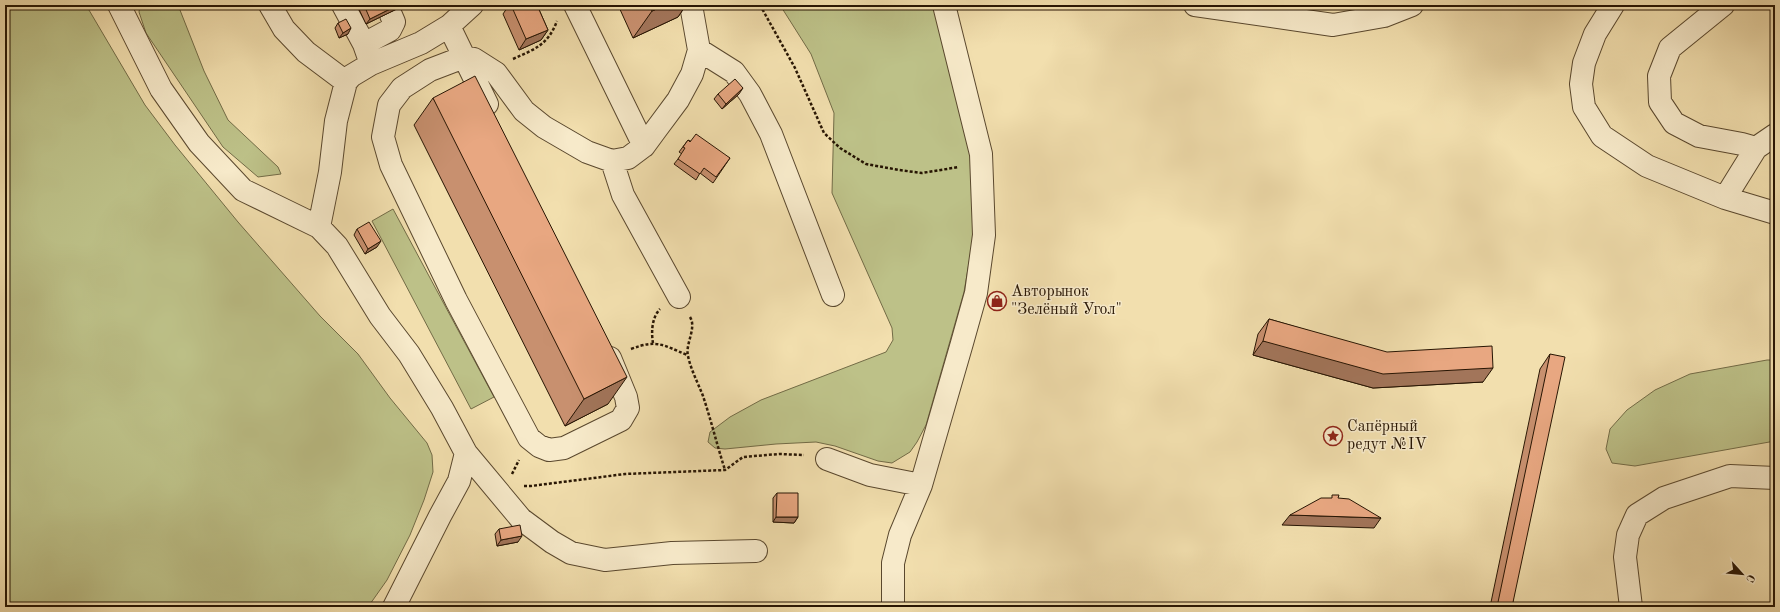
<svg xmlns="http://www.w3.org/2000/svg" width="1780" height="612" font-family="'Old Standard TT',serif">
	<rect width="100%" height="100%" fill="#f2dfae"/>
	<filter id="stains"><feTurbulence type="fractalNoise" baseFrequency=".005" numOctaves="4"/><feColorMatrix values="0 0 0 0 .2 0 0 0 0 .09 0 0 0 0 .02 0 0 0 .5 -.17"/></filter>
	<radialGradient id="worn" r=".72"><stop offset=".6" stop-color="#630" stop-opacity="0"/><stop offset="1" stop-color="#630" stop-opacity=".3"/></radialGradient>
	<path fill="#bdc188" stroke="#726b46" d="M 5,5 L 86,5 L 145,105 L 175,145 L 238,222 L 320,316 L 358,354 L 390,398 L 427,443 L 432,455 L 433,472 L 424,500 L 410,535 L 387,580 L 368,607 L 5,607 Z
		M 140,5 L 178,5 L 204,71 L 228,120 L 278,167 L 281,174 L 258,177 L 223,147 L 146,33 L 139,12 Z
		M 780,5 L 934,5 L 972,154 L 974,234 L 964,292 L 926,425 L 917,442 L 910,452 L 892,463 L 878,461 L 835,446 L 816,442 L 776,444 L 725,449 L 715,448 L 708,442 L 710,432 L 730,417 L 761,400 L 886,352 L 893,340 L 892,328 L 832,193 L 834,113 L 811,54 Z
		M 393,209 L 494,397 L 471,409 L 372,221 Z
		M 1767,360 L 1775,360 L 1775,441 L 1635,466 L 1612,463 L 1606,449 L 1610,429 L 1627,410 L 1655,390 L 1690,374 Z"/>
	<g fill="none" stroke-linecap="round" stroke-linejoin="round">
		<defs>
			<path id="minor" d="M 119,5 L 161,89 L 199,143 L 243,190 L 319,227 L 337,246 L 380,316 L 409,354 L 442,408 L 466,453 L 521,519 L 552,542 L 571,553 L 605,560 L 672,553 L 756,551
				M 270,5 L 284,29 L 306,52 L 346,82
				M 343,5 L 364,44 L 371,64
				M 472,5 L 449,26 L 487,104
				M 575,5 L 644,146
				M 1195,5 L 1333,25 L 1384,16 L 1412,5
				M 1613,5 L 1595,34 L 1584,63 L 1581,84 L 1584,107 L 1602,136 L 1647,166 L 1725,198 L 1775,213
				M 1723,5 L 1670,48 L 1659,76 L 1660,102 L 1674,123 L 1699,136 L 1742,144 L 1756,148
				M 364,44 L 390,30 L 394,22 L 391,15
				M 699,50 L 734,72 L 750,94 L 771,134 L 833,295
				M 612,161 L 623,195 L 679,297
				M 1725,198 L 1756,148 L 1775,135
				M 319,227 L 330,172 L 336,121 L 346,82 L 351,76 L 371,64 L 421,43 L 449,26
				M 610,358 L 626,397 L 628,408 L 621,420 L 564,448 L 549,450 L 539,446 L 529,438 L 456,300 L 391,165 L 383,137 L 389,105 L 402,88 L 430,70 L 464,57 L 474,59 L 496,73 L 524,111 L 544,127 L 587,152 L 612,161 L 628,158 L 644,146 L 655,131 L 678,100 L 692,74 L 699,50 L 691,5
				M 827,459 L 870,475 L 921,485
				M 394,607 L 440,516 L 459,481 L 466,453
				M 893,607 L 893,563 L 900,535 L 921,485 L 962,343 L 976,293 L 984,235 L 981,154 L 944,5
				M 1631,607 L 1625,557 L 1628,535 L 1637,515 L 1664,498 L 1730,476 L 1775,478"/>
		</defs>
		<use href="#minor" stroke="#5a482e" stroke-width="24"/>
		<path stroke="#271503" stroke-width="2.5" stroke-dasharray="3 2" stroke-linecap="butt" d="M 760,5 L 795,68 L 824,133 L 840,148 L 866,164 L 899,170 L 922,173 L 959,167
			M 513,59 C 535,49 548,45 557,21
			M 690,317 C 697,328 685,344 688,356 C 691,370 698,383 703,396 C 711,420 717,445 725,470
			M 653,343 C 651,332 652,317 660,309
			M 631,349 C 657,339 663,345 687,355
			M 512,474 L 519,460
			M 524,486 L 531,486 L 625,474 L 725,470 L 743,457 L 779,454 L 804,455"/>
		<use href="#minor" stroke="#f7eaca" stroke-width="22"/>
	</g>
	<path fill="#c8906f" stroke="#271503" d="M 357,5 L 405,5 L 366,24 Z
		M 509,5 L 537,5 L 548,30 L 541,40 L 519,50 L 503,14 Z
		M 618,5 L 686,5 L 678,17 L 633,38 Z
		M 338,23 L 348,34 L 339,38 L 335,28 Z
		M 718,94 L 739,94 L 722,109 L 714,99 Z
		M 433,98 L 608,404 L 565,426 L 414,125 Z
		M 688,140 L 730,158 L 713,183 L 700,173 L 696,180 L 674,164 L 682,154 L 679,152 Z
		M 357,229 L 377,247 L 365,254 L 354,235 Z
		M 1269,319 L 1483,382 L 1373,388 L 1253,355 L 1258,334 Z
		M 1550,354 L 1512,607 L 1490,607 L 1540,369 Z
		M 777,493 L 798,517 L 794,523 L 773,522 L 773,498 Z
		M 499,529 L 518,542 L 497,546 L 495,534 Z"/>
	<path fill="#a2755a" stroke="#271503" d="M 398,5 L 405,5 L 366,24 L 370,19 Z
		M 666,5 L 686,5 L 678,17 L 633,38 L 652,11 Z
		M 351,28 L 348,34 L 339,38 L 343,33 Z
		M 548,30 L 541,40 L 519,50 L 526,39 Z
		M 743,88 L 739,94 L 722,109 L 726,104 Z
		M 381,241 L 377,247 L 365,254 L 368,249 Z
		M 1263,341 L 1493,368 L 1483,382 L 1373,388 L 1253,355 Z
		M 627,377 L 608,404 L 565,426 L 584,399 Z
		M 1290,515 L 1381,518 L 1374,528 L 1282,525 Z
		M 776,517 L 798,517 L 794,523 L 773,522 Z
		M 522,536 L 518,542 L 497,546 L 501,540 Z"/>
	<path fill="#e8a781" stroke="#271503" d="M 364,5 L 398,5 L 370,19 Z
		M 511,5 L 537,5 L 548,30 L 526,39 Z
		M 649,5 L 666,5 L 652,11 Z
		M 346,19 L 351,28 L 343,33 L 338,23 Z
		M 475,76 L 627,377 L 584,399 L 433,98 Z
		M 735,79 L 743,88 L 726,104 L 718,94 Z
		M 696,134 L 730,158 L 716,177 L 704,168 L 700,174 L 678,159 L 685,148 L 683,147 L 688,140 L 690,142 Z
		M 369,222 L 381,241 L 368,249 L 357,229 Z
		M 1269,319 L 1387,352 L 1492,346 L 1493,368 L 1383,374 L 1263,341 Z
		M 1550,354 L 1565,357 L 1512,607 L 1497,607 Z
		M 777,493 L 798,493 L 798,517 L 776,517 Z
		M 1332,495 L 1339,495 L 1338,498 L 1349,499 L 1381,518 L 1290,515 L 1321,498 L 1332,498 Z
		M 520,525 L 522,536 L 501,540 L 499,529 Z"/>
	<defs>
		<symbol id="shop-ring" viewBox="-11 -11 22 22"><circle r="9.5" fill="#f7eaca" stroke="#8f2418" stroke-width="1.5"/><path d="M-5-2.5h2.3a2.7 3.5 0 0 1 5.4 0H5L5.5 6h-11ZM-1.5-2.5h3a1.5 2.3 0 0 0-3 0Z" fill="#8f2418"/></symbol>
		<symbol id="sight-ring" viewBox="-11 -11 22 22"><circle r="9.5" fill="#f7eaca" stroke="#8f2418" stroke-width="1.5"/><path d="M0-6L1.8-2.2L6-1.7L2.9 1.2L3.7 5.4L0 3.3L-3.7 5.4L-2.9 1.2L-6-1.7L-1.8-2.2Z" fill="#8f2418"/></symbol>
	</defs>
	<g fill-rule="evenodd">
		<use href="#shop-ring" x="986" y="290" width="22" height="22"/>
		<use href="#sight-ring" x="1322" y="425" width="22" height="22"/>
	</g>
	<g text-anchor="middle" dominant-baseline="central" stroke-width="3" stroke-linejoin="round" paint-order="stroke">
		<g font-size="16" fill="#271503" stroke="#f7eaca" text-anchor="start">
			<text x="1011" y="292">Авторынок<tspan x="1011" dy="18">"Зелёный Угол"</tspan></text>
			<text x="1347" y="427">Сапёрный<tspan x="1347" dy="18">редут №IV</tspan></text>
		</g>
	</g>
	<rect width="1780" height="612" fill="none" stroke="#f2dfae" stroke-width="20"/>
	<rect x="6" y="6" width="1768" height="600" fill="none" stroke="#271503" stroke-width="2"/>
	<rect x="10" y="10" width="1760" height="592" fill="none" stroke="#271503"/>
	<g transform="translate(1742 574) rotate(117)" stroke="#f7eaca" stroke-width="3" paint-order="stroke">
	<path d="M0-3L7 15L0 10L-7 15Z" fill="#271503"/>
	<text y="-6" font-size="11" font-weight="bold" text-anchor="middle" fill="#271503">С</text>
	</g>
	<rect width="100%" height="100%" filter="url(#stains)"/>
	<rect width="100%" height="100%" fill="url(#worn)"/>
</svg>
